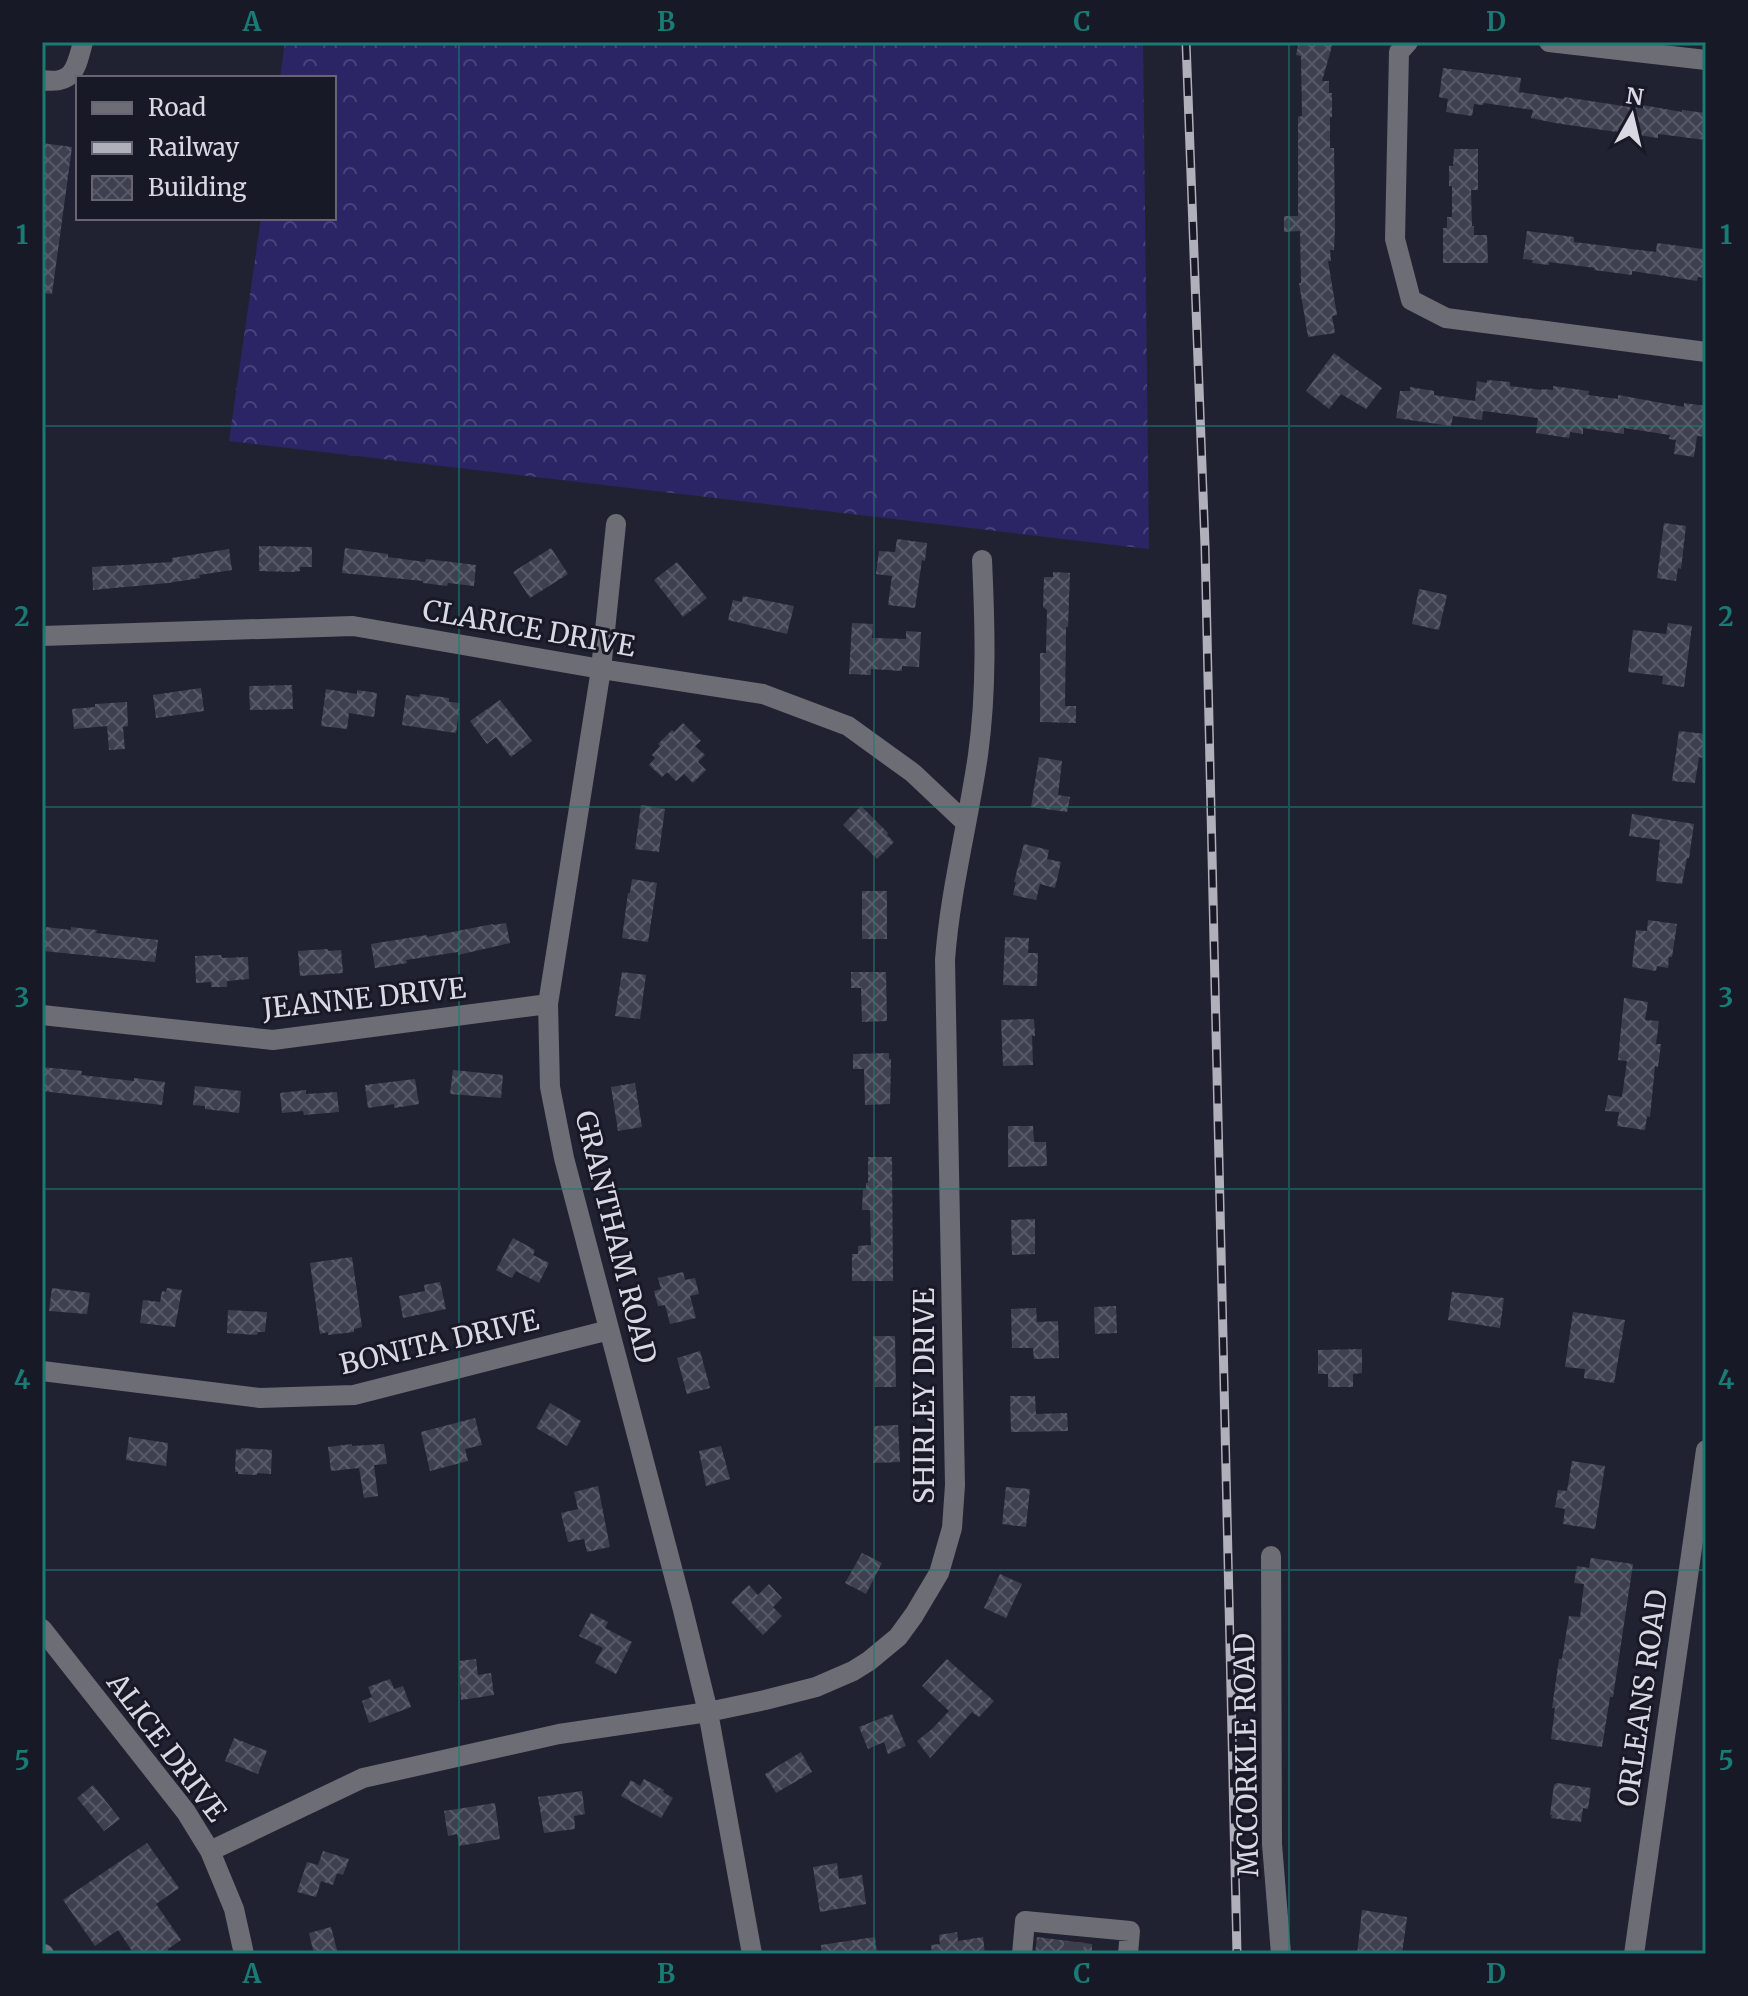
<svg xmlns="http://www.w3.org/2000/svg" width="1748" height="1996" font-family="Merriweather,serif">
	<defs>
		<pattern id="forest-crowns" width="20" height="18" patternUnits="userSpaceOnUse" patternTransform="scale(2)"><rect width="20" height="18" fill="#2b2465"/><path d="M2 6a3 3 0 1 1 6 0M12 15a3 3 0 1 1 6 0" fill="none" stroke="#49437b"/></pattern>
		<pattern id="building-cross-hatch" width="8" height="8" patternUnits="userSpaceOnUse" patternTransform="scale(2)"><rect width="8" height="8" fill="#3e3f4f"/><path d="M0 0l8 8M0 8l8-8" fill="none" stroke="#595a68"/></pattern>
	</defs>
	<rect width="100%" height="100%" fill="#212231"/>
	<path fill="url(#forest-crowns)" d="M 285,42 L 1143,42 L 1149,549 L 229,441 L 261,218 L 334,218 L 334,78 L 280,78 Z"/>
	<path fill="url(#building-cross-hatch)" d="M 1299,42 L 1331,42 L 1332,46 L 1322,81 L 1329,81 L 1329,93 L 1332,93 L 1332,117 L 1330,117 L 1330,148 L 1334,148 L 1335,229 L 1334,250 L 1330,250 L 1331,261 L 1328,261 L 1337,315 L 1332,316 L 1335,333 L 1308,337 L 1299,283 L 1301,283 L 1300,231 L 1284,232 L 1284,216 L 1298,216 L 1298,117 L 1302,116 L 1301,56 L 1296,55 Z
		M 1443,68 L 1521,78 L 1519,92 L 1564,99 L 1564,97 L 1630,107 L 1631,103 L 1682,112 L 1682,110 L 1706,113 L 1706,140 L 1658,134 L 1658,138 L 1555,123 L 1531,118 L 1533,110 L 1484,103 L 1483,105 L 1474,104 L 1472,116 L 1446,112 L 1448,99 L 1439,97 Z
		M 42,143 L 72,147 L 52,294 L 42,293 Z
		M 1454,149 L 1478,149 L 1478,190 L 1471,190 L 1472,226 L 1474,226 L 1474,235 L 1487,235 L 1488,263 L 1443,263 L 1443,228 L 1447,228 L 1447,217 L 1452,217 L 1452,186 L 1449,186 L 1449,166 L 1453,166 Z
		M 1527,231 L 1574,237 L 1574,242 L 1656,252 L 1657,243 L 1703,249 L 1706,250 L 1706,278 L 1698,277 L 1697,281 L 1632,271 L 1632,275 L 1594,270 L 1595,268 L 1549,262 L 1549,265 L 1532,263 L 1533,260 L 1523,259 Z
		M 1334,353 L 1382,388 L 1366,409 L 1341,394 L 1329,409 L 1306,391 Z
		M 1487,380 L 1510,382 L 1510,386 L 1542,390 L 1542,389 L 1553,390 L 1553,386 L 1589,391 L 1588,395 L 1618,399 L 1618,395 L 1684,407 L 1684,403 L 1706,406 L 1706,437 L 1697,436 L 1694,457 L 1674,454 L 1676,440 L 1669,439 L 1670,435 L 1624,428 L 1624,434 L 1583,428 L 1583,434 L 1570,432 L 1569,438 L 1536,433 L 1538,418 L 1483,411 L 1482,420 L 1453,416 L 1451,426 L 1396,418 L 1400,391 L 1410,391 L 1410,387 L 1434,391 L 1434,395 L 1475,401 L 1477,381 L 1487,383 Z
		M 1664,523 L 1686,526 L 1681,569 L 1678,568 L 1676,581 L 1657,578 Z
		M 897,539 L 927,543 L 925,561 L 922,560 L 915,608 L 888,605 L 892,576 L 876,574 L 879,551 L 895,552 Z
		M 259,546 L 312,547 L 312,567 L 300,567 L 300,571 L 294,572 L 259,571 Z
		M 345,548 L 388,554 L 388,557 L 425,562 L 426,559 L 476,565 L 474,586 L 448,583 L 447,586 L 423,583 L 423,581 L 342,573 Z
		M 551,548 L 568,574 L 530,598 L 513,572 Z
		M 229,549 L 232,570 L 199,575 L 200,578 L 168,583 L 93,590 L 92,567 L 172,562 L 172,558 Z
		M 677,562 L 707,598 L 683,617 L 654,580 Z
		M 1053,572 L 1070,573 L 1068,627 L 1066,627 L 1065,706 L 1076,706 L 1076,723 L 1040,722 L 1040,653 L 1046,653 L 1047,610 L 1043,607 L 1044,577 L 1053,577 Z
		M 1419,589 L 1447,595 L 1439,630 L 1412,624 Z
		M 743,596 L 794,606 L 787,634 L 728,620 L 733,600 L 742,602 Z
		M 852,623 L 873,624 L 872,638 L 906,639 L 906,631 L 921,632 L 919,667 L 902,666 L 902,671 L 871,669 L 871,675 L 849,674 Z
		M 1668,623 L 1692,626 L 1684,687 L 1662,684 L 1663,676 L 1628,672 L 1633,630 L 1666,634 Z
		M 292,685 L 293,709 L 250,710 L 249,686 Z
		M 201,688 L 204,711 L 156,718 L 153,695 Z
		M 326,689 L 357,694 L 357,690 L 377,693 L 374,717 L 349,713 L 347,729 L 321,726 Z
		M 420,694 L 449,698 L 449,702 L 460,703 L 456,733 L 402,725 L 406,695 L 419,697 Z
		M 500,700 L 532,741 L 511,757 L 496,737 L 487,744 L 470,721 Z
		M 127,702 L 128,726 L 123,727 L 125,749 L 109,750 L 107,726 L 74,729 L 72,709 L 95,707 L 95,704 Z
		M 683,723 L 701,741 L 695,746 L 705,755 L 698,762 L 706,770 L 693,783 L 684,774 L 676,781 L 667,772 L 662,777 L 649,765 L 655,758 L 652,755 L 660,746 L 658,744 L 672,730 L 674,732 Z
		M 1679,731 L 1706,734 L 1703,758 L 1699,757 L 1695,783 L 1672,781 Z
		M 1039,757 L 1062,761 L 1058,795 L 1070,797 L 1067,812 L 1031,807 Z
		M 641,805 L 665,809 L 659,852 L 635,849 Z
		M 861,806 L 888,833 L 887,835 L 894,842 L 877,859 L 843,825 Z
		M 1632,814 L 1694,824 L 1689,858 L 1687,858 L 1682,884 L 1656,881 L 1660,840 L 1629,836 Z
		M 1024,844 L 1049,850 L 1047,859 L 1061,862 L 1055,888 L 1040,884 L 1036,900 L 1013,895 L 1016,882 L 1014,882 Z
		M 632,879 L 657,883 L 648,942 L 622,938 L 628,893 L 630,893 Z
		M 862,891 L 887,891 L 887,939 L 862,939 Z
		M 1648,920 L 1677,924 L 1672,957 L 1669,957 L 1668,968 L 1657,966 L 1656,971 L 1632,967 L 1636,930 L 1647,931 Z
		M 506,923 L 510,943 L 458,955 L 458,952 L 406,960 L 407,963 L 375,968 L 371,944 L 427,935 L 427,937 L 493,924 L 493,925 Z
		M 46,927 L 71,930 L 71,927 L 97,930 L 96,933 L 158,940 L 155,962 L 43,951 Z
		M 1005,937 L 1029,938 L 1028,953 L 1038,953 L 1037,986 L 1003,985 Z
		M 328,949 L 328,951 L 341,950 L 343,973 L 300,976 L 298,951 Z
		M 221,955 L 222,958 L 248,957 L 249,979 L 227,981 L 227,987 L 211,987 L 211,982 L 196,983 L 195,956 Z
		M 622,972 L 646,975 L 640,1019 L 615,1016 Z
		M 851,972 L 886,972 L 887,1021 L 862,1022 L 861,988 L 851,988 Z
		M 1624,998 L 1648,1002 L 1645,1020 L 1659,1021 L 1656,1044 L 1661,1044 L 1658,1067 L 1655,1066 L 1650,1117 L 1647,1116 L 1645,1130 L 1617,1126 L 1619,1112 L 1605,1111 L 1608,1095 L 1622,1097 L 1627,1061 L 1618,1060 Z
		M 1034,1019 L 1035,1036 L 1032,1036 L 1033,1065 L 1003,1066 L 1001,1020 Z
		M 889,1053 L 889,1059 L 891,1059 L 890,1104 L 865,1105 L 864,1069 L 853,1069 L 853,1054 Z
		M 42,1067 L 82,1071 L 81,1075 L 134,1081 L 134,1078 L 165,1082 L 162,1105 L 42,1091 Z
		M 453,1070 L 503,1075 L 501,1098 L 450,1094 Z
		M 415,1079 L 419,1104 L 394,1108 L 394,1104 L 368,1108 L 365,1085 Z
		M 635,1083 L 642,1127 L 618,1131 L 611,1087 Z
		M 195,1086 L 241,1091 L 239,1113 L 205,1109 L 205,1106 L 193,1105 Z
		M 306,1090 L 306,1094 L 337,1092 L 339,1112 L 304,1115 L 303,1111 L 282,1113 L 280,1093 Z
		M 1008,1126 L 1033,1126 L 1034,1142 L 1046,1142 L 1047,1166 L 1008,1167 Z
		M 868,1157 L 892,1157 L 893,1281 L 852,1281 L 852,1254 L 858,1254 L 858,1246 L 871,1245 L 870,1210 L 862,1210 L 863,1190 L 866,1190 L 866,1183 L 868,1183 Z
		M 1035,1219 L 1035,1254 L 1012,1255 L 1011,1220 Z
		M 513,1238 L 535,1250 L 533,1255 L 549,1263 L 539,1283 L 516,1271 L 512,1278 L 496,1270 Z
		M 352,1257 L 362,1327 L 354,1329 L 354,1332 L 328,1335 L 328,1332 L 320,1334 L 310,1263 Z
		M 683,1272 L 685,1280 L 695,1278 L 699,1294 L 690,1296 L 696,1318 L 670,1324 L 665,1305 L 658,1306 L 654,1291 L 661,1289 L 658,1278 Z
		M 440,1282 L 446,1309 L 403,1318 L 399,1296 L 425,1291 L 424,1285 Z
		M 52,1288 L 90,1293 L 87,1314 L 49,1311 Z
		M 167,1288 L 182,1290 L 175,1327 L 140,1323 L 143,1300 L 160,1302 L 162,1291 L 166,1292 Z
		M 1452,1292 L 1504,1298 L 1500,1328 L 1448,1320 Z
		M 1116,1306 L 1117,1333 L 1095,1334 L 1094,1307 Z
		M 1036,1308 L 1037,1322 L 1058,1321 L 1059,1358 L 1034,1359 L 1033,1348 L 1012,1348 L 1011,1309 Z
		M 228,1310 L 267,1312 L 265,1332 L 258,1332 L 257,1335 L 227,1333 Z
		M 1573,1312 L 1625,1320 L 1614,1383 L 1584,1378 L 1585,1369 L 1565,1367 Z
		M 873,1336 L 895,1336 L 896,1387 L 875,1387 Z
		M 1362,1349 L 1362,1373 L 1353,1374 L 1353,1387 L 1328,1387 L 1328,1374 L 1318,1374 L 1318,1350 Z
		M 700,1351 L 710,1388 L 687,1394 L 677,1358 Z
		M 1010,1396 L 1035,1396 L 1036,1414 L 1067,1413 L 1068,1431 L 1011,1432 Z
		M 550,1403 L 581,1421 L 567,1446 L 536,1428 Z
		M 475,1418 L 482,1445 L 465,1449 L 468,1461 L 430,1471 L 421,1432 Z
		M 898,1425 L 900,1462 L 873,1463 L 874,1426 Z
		M 129,1437 L 168,1443 L 166,1466 L 126,1460 Z
		M 352,1444 L 352,1446 L 384,1444 L 387,1464 L 374,1465 L 378,1496 L 364,1498 L 359,1468 L 331,1471 L 328,1447 Z
		M 721,1446 L 730,1479 L 706,1486 L 699,1451 Z
		M 241,1448 L 272,1450 L 271,1474 L 257,1473 L 257,1475 L 238,1474 L 238,1472 L 235,1472 L 236,1449 L 241,1450 Z
		M 1572,1461 L 1605,1466 L 1595,1529 L 1563,1524 L 1565,1509 L 1555,1507 L 1558,1490 L 1567,1491 Z
		M 598,1486 L 610,1547 L 587,1552 L 584,1539 L 568,1542 L 561,1513 L 578,1509 L 574,1492 Z
		M 1006,1487 L 1030,1489 L 1026,1527 L 1002,1524 Z
		M 862,1553 L 882,1563 L 866,1594 L 845,1583 Z
		M 1591,1558 L 1633,1564 L 1613,1697 L 1610,1697 L 1602,1747 L 1551,1739 L 1555,1708 L 1552,1708 L 1559,1659 L 1562,1659 L 1569,1616 L 1580,1617 L 1584,1584 L 1574,1583 L 1577,1566 L 1589,1568 Z
		M 1000,1574 L 1022,1584 L 1006,1618 L 984,1608 Z
		M 769,1584 L 782,1598 L 773,1607 L 782,1616 L 763,1635 L 731,1602 L 749,1585 L 758,1595 Z
		M 591,1613 L 608,1622 L 605,1628 L 632,1642 L 616,1674 L 595,1663 L 603,1648 L 579,1636 Z
		M 476,1659 L 478,1675 L 491,1673 L 494,1695 L 461,1700 L 459,1661 Z
		M 947,1659 L 994,1701 L 979,1717 L 972,1712 L 930,1758 L 917,1741 L 932,1729 L 949,1711 L 922,1686 Z
		M 390,1679 L 394,1689 L 403,1686 L 411,1707 L 369,1723 L 362,1701 L 372,1697 L 368,1687 Z
		M 892,1714 L 906,1746 L 888,1754 L 884,1742 L 868,1749 L 859,1727 Z
		M 234,1738 L 267,1751 L 258,1774 L 225,1761 Z
		M 801,1752 L 812,1772 L 776,1793 L 765,1774 Z
		M 644,1779 L 664,1790 L 663,1792 L 673,1798 L 661,1818 L 621,1796 L 631,1780 L 640,1786 Z
		M 1557,1783 L 1591,1788 L 1588,1809 L 1583,1808 L 1581,1822 L 1551,1818 L 1552,1815 L 1550,1815 L 1554,1785 Z
		M 93,1785 L 120,1819 L 104,1831 L 77,1798 Z
		M 582,1791 L 585,1814 L 574,1816 L 575,1829 L 544,1833 L 538,1797 Z
		M 495,1803 L 500,1839 L 459,1846 L 457,1834 L 448,1836 L 444,1811 Z
		M 147,1843 L 179,1888 L 156,1904 L 181,1940 L 168,1949 L 168,1954 L 134,1954 L 118,1930 L 95,1946 L 63,1900 Z
		M 323,1851 L 349,1859 L 343,1875 L 337,1873 L 333,1885 L 321,1881 L 316,1897 L 297,1892 L 307,1862 L 318,1865 Z
		M 837,1863 L 839,1879 L 862,1875 L 866,1904 L 820,1912 L 813,1867 Z
		M 1362,1910 L 1407,1917 L 1402,1954 L 1357,1954 Z
		M 331,1927 L 338,1954 L 314,1954 L 309,1933 Z
		M 957,1932 L 958,1941 L 983,1937 L 985,1954 L 932,1954 L 931,1945 L 940,1944 L 939,1935 Z
		M 875,1937 L 877,1954 L 822,1954 L 821,1945 Z
		M 1037,1937 L 1092,1944 L 1092,1954 L 1035,1954 Z"/>
	<g fill="none" stroke-linecap="round" stroke-linejoin="round">
		<path stroke="#3d3d4c" stroke-width="20" stroke-dasharray="20 10" stroke-linecap="butt" d="M 1073,1954 L 1074,1942"/>
		<path stroke="#6d6d75" stroke-width="20" d="M 1408,42 L 1399,52 L 1395,239 L 1411,300 L 1446,318 L 1706,352
			M 1549,42 L 1706,60
			M 42,80 C 74,85 76,68 83,42
			M 616,524 L 601,669 L 548,1004 L 550,1087 L 564,1158 L 682,1606 L 708,1712 L 752,1954
			M 42,636 L 353,626 L 601,669 L 763,694 L 848,726 L 913,773 L 966,823
			M 42,1015 L 273,1040 L 548,1004
			M 42,1371 L 260,1398 L 354,1395 L 609,1330
			M 1271,1556 L 1272,1844 L 1281,1954
			M 42,1629 L 186,1812 L 210,1851 L 234,1909 L 244,1954
			M 210,1851 L 363,1778 L 559,1734 L 708,1712 L 765,1700 L 816,1687 L 853,1671 L 869,1661 L 898,1637 L 914,1615 L 939,1573 L 952,1528 L 955,1485 L 945,960 C 950,891 968,824 978,755 C 987,690 985,625 982,560
			M 42,1954 L 44,1954
			M 1022,1954 L 1025,1921 L 1130,1931 L 1128,1954
			M 1634,1954 L 1706,1450"/>
		<defs>
			<path id="rail" d="M 1186,42 L 1205,546 L 1237,1954"/>
		</defs>
		<use href="#rail" stroke="#b0b0bb" stroke-width="9"/>
		<use href="#rail" stroke="#181927" stroke-width="6" stroke-dasharray="18" stroke-linecap="butt"/>
	</g>
	<path fill="none" stroke="#197b74" stroke-width="2" stroke-opacity="0.55" d="M 459,42 L 459,1954M 874,42 L 874,1954M 1289,42 L 1289,1954M 42,426 L 1706,426M 42,807 L 1706,807M 42,1189 L 1706,1189M 42,1570 L 1706,1570"/>
	<g text-anchor="middle" dominant-baseline="central" stroke-width="6" stroke-linejoin="round" paint-order="stroke">
		<g font-size="28" fill="#d9d9e3" stroke="#181927">
			<text transform="translate(529 628) rotate(10)">CLARICE DRIVE</text>
			<text transform="translate(364 998) rotate(-6)">JEANNE DRIVE</text>
			<text transform="translate(616 1237) rotate(76)">GRANTHAM ROAD</text>
			<text transform="translate(439 1342) rotate(-13)">BONITA DRIVE</text>
			<text transform="translate(924 1396) rotate(-90)">SHIRLEY DRIVE</text>
			<text transform="translate(1642 1698) rotate(-82)">ORLEANS ROAD</text>
			<text transform="translate(167 1747) rotate(53)">ALICE DRIVE</text>
			<text transform="translate(1246 1755) rotate(-91)">MCCORKLE ROAD</text>
		</g>
	</g>
	<rect width="1748" height="1996" fill="none" stroke="#181927" stroke-width="88"/>
	<rect x="76" y="76" width="260" height="144" fill="#181927" stroke="#656672" stroke-width="2"/>
	<rect x="92" y="102" width="40" height="12" fill="#6d6d75" stroke="#656672" stroke-width="2"/>
	<text x="148" y="116" font-size="24" fill="#d9d9e3">Road</text>
	<rect x="92" y="142" width="40" height="12" fill="#b0b0bb" stroke="#656672" stroke-width="2"/>
	<text x="148" y="156" font-size="24" fill="#d9d9e3">Railway</text>
	<rect x="92" y="176" width="40" height="24" fill="url(#building-cross-hatch)" stroke="#656672" stroke-width="2"/>
	<text x="148" y="196" font-size="24" fill="#d9d9e3">Building</text>
	<g transform="translate(1632 116) rotate(8)" stroke="#181927" stroke-width="6" paint-order="stroke">
	<path d="M0-6L14 30L0 20L-14 30Z" fill="#d9d9e3"/>
	<text y="-12" font-size="22" font-weight="bold" text-anchor="middle" fill="#d9d9e3">N</text>
	</g>
	<rect x="44" y="44" width="1660" height="1908" fill="none" stroke="#197b74" stroke-width="3"/>
	<g font-size="26" text-anchor="middle" font-weight="bold" fill="#197b74">
		<text x="252" y="31">A</text>
		<text x="666" y="31">B</text>
		<text x="1082" y="31">C</text>
		<text x="1496" y="31">D</text>
		<text x="22" y="244">1</text>
		<text x="1726" y="244">1</text>
		<text x="22" y="626">2</text>
		<text x="1726" y="626">2</text>
		<text x="22" y="1007">3</text>
		<text x="1726" y="1007">3</text>
		<text x="22" y="1389">4</text>
		<text x="1726" y="1389">4</text>
		<text x="22" y="1770">5</text>
		<text x="1726" y="1770">5</text>
		<text x="252" y="1983">A</text>
		<text x="666" y="1983">B</text>
		<text x="1082" y="1983">C</text>
		<text x="1496" y="1983">D</text>
	</g>
</svg>
